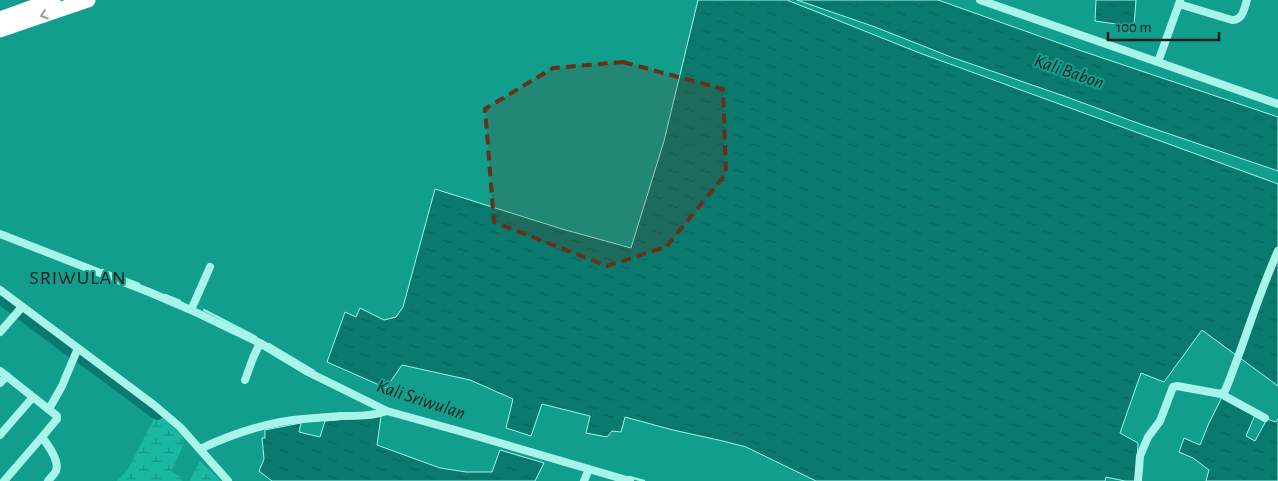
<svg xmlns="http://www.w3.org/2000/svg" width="1278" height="481" font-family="'Alegreya Sans',sans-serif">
	<defs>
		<pattern id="wetland-marsh" width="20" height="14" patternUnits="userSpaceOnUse" patternTransform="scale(1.25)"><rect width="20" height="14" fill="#1ab8a3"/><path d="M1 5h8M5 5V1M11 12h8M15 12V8" fill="none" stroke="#179584"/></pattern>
		<pattern id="water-ripples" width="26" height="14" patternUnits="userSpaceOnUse" patternTransform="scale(1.25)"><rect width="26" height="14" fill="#0b7a6e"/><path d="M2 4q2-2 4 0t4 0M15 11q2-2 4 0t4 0" fill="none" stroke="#0b635a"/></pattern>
	</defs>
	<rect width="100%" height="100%" fill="#129e8d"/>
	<path fill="url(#wetland-marsh)" d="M 157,413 L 182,436 L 184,444 L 171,472 L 181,477 L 182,481 L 117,481 L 128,469 Z
		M 200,461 L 221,481 L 190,481 Z"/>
	<path fill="url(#water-ripples)" stroke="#9bf7ea" d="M 698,0 L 787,0 L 917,52 L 1278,184 L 1278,386 L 1202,330 L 1164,382 L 1141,373 L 1120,433 L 1138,443 L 1136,481 L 1125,481 L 1106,477 L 1105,481 L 816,481 L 746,447 L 723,441 L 673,430 L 625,417 L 621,432 L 612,431 L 607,437 L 586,433 L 590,416 L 542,404 L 531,436 L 506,428 L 513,399 L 470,380 L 402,365 L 386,388 L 327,362 L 345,312 L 356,317 L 360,308 L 384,320 L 396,317 L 403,307 L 435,189 L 562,229 L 631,248 L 664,141 Z
		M 797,0 L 938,0 L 1070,47 L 1278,117 L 1278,171 L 1143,125 L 1064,96 L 951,57 L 875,27 Z
		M 1096,0 L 1136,0 L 1134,26 L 1129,33 L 1116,24 L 1095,21 Z
		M 1222,397 L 1255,415 L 1246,436 L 1255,441 L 1267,419 L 1276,422 L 1278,419 L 1278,481 L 1206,481 L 1209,470 L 1193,458 L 1179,452 L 1184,438 L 1200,445 L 1209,423 Z
		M 381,416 L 377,445 L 440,468 L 466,472 L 492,472 L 500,450 L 544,463 L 535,481 L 272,481 L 259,471 L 264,459 L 262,438 L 265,438 L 265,430 L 301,423 L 299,432 L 320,437 L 325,421 Z"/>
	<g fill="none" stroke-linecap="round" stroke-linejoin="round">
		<path stroke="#9bf7ea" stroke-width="2.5" d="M 102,270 L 139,284
			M 165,295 L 180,301
			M 204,310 L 256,337
			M 269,344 L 314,371
			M 629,477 L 644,481"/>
		<path stroke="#0b7a6e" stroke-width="14" d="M 0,297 L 71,350 L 94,366 L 157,413"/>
		<path stroke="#a9f4ea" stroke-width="8" d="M 980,0 L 1278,104
			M 1179,4 L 1232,20 C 1243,20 1244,9 1247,0
			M 1158,62 L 1180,1
			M 0,234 L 149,292 L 191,310 L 260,343 L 308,372 L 387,411 L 459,431 L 630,481
			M 0,290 L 154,405 L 180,427 L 228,481
			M 191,310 L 210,267
			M 0,332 L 22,307
			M 0,371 L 57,416 L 57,419 L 42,437 C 48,445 60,461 56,471 C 54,475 50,478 48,481
			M 245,380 L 253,358 L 260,343
			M 0,383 L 7,376
			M 1221,394 L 1265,418
			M 49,409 L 62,386 L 78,348
			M 0,435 L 33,397
			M 200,449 C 232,434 267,422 303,419 C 316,418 329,417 341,416 C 357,416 372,416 387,411
			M 4,481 L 42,437
			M 584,481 L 589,469
			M 1138,481 L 1140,456 L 1148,437 L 1160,421 L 1173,387 L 1177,386 L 1221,394 L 1225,391 C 1244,345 1257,297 1278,251"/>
		<path stroke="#fff" stroke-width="15" d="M 0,19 L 53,0
			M 0,30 L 88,0"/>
	</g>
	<defs><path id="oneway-chevron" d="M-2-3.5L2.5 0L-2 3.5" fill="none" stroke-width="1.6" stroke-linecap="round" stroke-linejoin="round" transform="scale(1.25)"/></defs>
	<use stroke="#999" href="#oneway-chevron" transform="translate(44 15) rotate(161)"/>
	<path fill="#643217" fill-opacity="0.2" stroke="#643217" stroke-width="4" stroke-dasharray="10 6" stroke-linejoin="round" d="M 623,62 L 723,89 L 726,174 L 666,247 L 607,266 L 494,222 L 485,109 L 553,68 Z"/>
	<g text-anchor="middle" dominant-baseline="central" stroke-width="4" stroke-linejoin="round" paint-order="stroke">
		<g font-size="19" font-style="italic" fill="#191d1c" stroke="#129e8d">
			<text transform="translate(1069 72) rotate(19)">Kali Babon</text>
			<text transform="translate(421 400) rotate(18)">Kali Sriwulan</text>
		</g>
		<g font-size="20" letter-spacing="1" fill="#1d1d1d" stroke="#129e8d">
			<text x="78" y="278">SRIWULAN</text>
		</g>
	</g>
	<path d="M1108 32v8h111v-8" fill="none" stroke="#1d1d1d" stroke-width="2.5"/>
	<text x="1116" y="32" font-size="15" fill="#1d1d1d" stroke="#129e8d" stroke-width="4" paint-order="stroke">100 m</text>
</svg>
